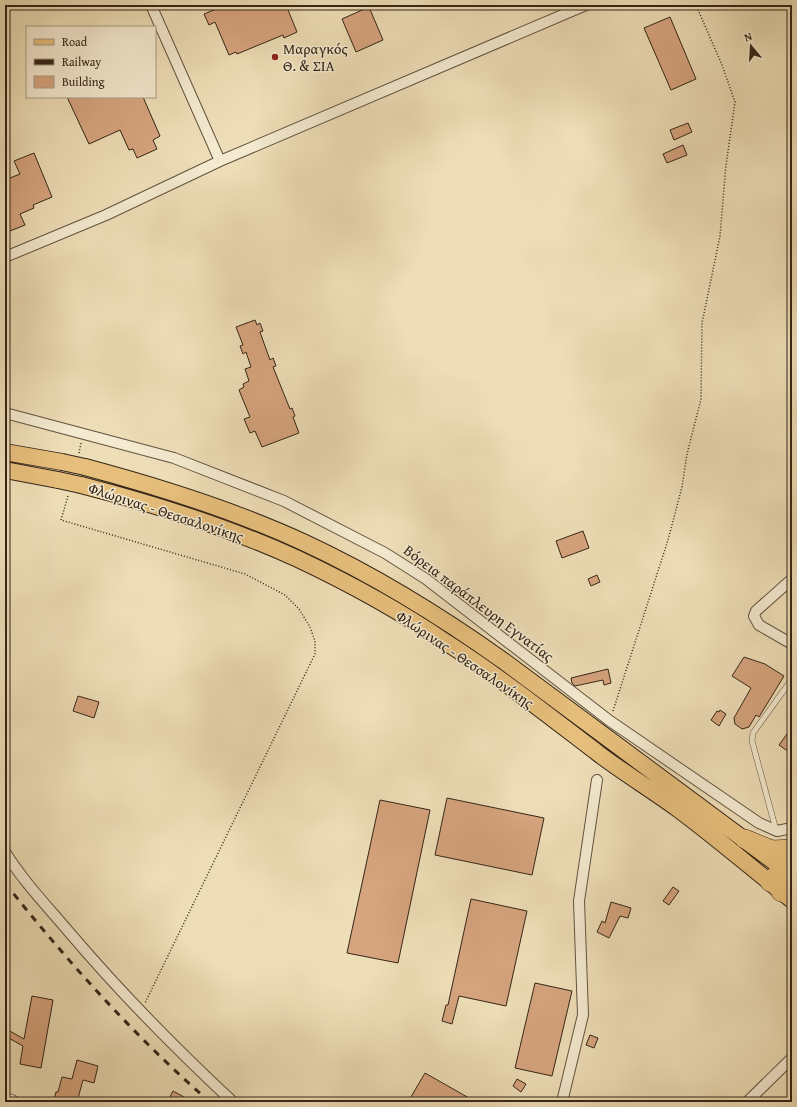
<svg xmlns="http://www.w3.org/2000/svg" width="797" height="1107" font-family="'Gentium Book Plus',serif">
	<rect width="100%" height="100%" fill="#eedeb7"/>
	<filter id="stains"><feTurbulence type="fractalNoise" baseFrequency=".005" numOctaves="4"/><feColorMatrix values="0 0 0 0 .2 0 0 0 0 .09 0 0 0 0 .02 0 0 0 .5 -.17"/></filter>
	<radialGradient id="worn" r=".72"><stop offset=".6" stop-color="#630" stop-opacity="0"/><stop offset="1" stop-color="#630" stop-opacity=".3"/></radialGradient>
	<path fill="#d6a47e" stroke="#342518" d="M 226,5 L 286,5 L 297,32 L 284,38 L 283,35 L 237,54 L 236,52 L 229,55 L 215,22 L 209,25 L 204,14 Z
		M 369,7 L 383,40 L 356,52 L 342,19 Z
		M 670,17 L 696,79 L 671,90 L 644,28 Z
		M 67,97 L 143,97 L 160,136 L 153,140 L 157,149 L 137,158 L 133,149 L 129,150 L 120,130 L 89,144 Z
		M 688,123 L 692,132 L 674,140 L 670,130 Z
		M 683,145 L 687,155 L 667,163 L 663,154 Z
		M 34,153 L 52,197 L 33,205 L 34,208 L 20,214 L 25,225 L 5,233 L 5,180 L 20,174 L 14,161 Z
		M 255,320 L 257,325 L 260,323 L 263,331 L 260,332 L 270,360 L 273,358 L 276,366 L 273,367 L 290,409 L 292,408 L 295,416 L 293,417 L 299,433 L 262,447 L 255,431 L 250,433 L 244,419 L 250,417 L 239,390 L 244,387 L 243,384 L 249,381 L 245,369 L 251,367 L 246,352 L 243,354 L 240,346 L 243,345 L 236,327 Z
		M 583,531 L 589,548 L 562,558 L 556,541 Z
		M 597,575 L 600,582 L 591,586 L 588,579 Z
		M 744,657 L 765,664 L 784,676 L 759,717 L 756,715 L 749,727 L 742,729 L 735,724 L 734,718 L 751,688 L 732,676 Z
		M 608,669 L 611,683 L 604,685 L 603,680 L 575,686 L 572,683 L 571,678 Z
		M 78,696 L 99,702 L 94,718 L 73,711 Z
		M 720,710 L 726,714 L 719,726 L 711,720 L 717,711 L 719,712 Z
		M 792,727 L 792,754 L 779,745 Z
		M 447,798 L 544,818 L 532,875 L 435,855 Z
		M 380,800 L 430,810 L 398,963 L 347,953 Z
		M 673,887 L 679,891 L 669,905 L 663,901 Z
		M 471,899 L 527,911 L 506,1006 L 459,996 L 452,1024 L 442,1021 L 446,1005 L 448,1005 Z
		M 611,902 L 631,908 L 628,918 L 620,916 L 609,938 L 597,932 L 602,921 L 605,923 Z
		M 535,983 L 572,991 L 552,1076 L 515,1068 Z
		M 32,996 L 53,1000 L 41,1068 L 20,1064 L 23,1046 L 5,1036 L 8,1030 L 24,1039 Z
		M 590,1035 L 598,1038 L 594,1048 L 586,1045 Z
		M 77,1060 L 98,1066 L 94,1083 L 83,1080 L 77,1102 L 63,1102 L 54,1100 L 56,1092 L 58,1092 L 62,1077 L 72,1079 Z
		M 425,1073 L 476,1102 L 408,1102 Z
		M 517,1079 L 526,1084 L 521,1092 L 513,1086 Z
		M 173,1091 L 193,1102 L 175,1102 L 169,1099 Z"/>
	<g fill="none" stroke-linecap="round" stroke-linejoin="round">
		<defs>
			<path id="lane" d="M 776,830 L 752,741 L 753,733 L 792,679"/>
			<path id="street" d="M 151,5 L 220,161
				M 5,257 L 106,215 L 220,161 L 586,5
				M 5,413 L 174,458 L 284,501 L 385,553 L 426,579 L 610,721 L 759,823 L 777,831 L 792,828
				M 792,579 L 756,611 L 754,616 L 759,625 L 792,644
				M 5,852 C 23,881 47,906 69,932 C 120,992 175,1048 233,1102
				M 562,1102 L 583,1015 L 579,901 L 597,780
				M 747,1102 L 792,1058"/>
			<path id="secondary" d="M 5,1101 L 11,1102"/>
			<path id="primary" d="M 5,452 L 62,462
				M 85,467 C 160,487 234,510 305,543 C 376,576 442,617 505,662 L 792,875
				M 5,470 L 58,480
				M 81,485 C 155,504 228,527 298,559 C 349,583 400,611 447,643 C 500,677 549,716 599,754 C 624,773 652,790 678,809 C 717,838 754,870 792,900"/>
			<path id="highway" d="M 745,839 L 772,850 L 792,849
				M 770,882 L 792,858
				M 781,892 L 792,878"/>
		</defs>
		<use href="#lane" stroke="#625340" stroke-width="6"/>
		<use href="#street" stroke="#625340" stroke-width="12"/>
		<use href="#secondary" stroke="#342518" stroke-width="16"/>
		<use href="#primary" stroke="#342518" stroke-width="18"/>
		<use href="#highway" stroke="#342518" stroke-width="20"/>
		<path stroke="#342518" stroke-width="1.5" stroke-dasharray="1 2" stroke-linecap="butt" d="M 79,453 L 81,443
			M 68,496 L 61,520 L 245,574 L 285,595 L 299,609 L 310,627 L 315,641 L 315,654 L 145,1003
			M 613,711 L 668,540 L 682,487 L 687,454 L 701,399 L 702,323 L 720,236 L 726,165 L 735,102 L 722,65 L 696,5"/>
		<use href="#lane" stroke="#f4ead0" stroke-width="5"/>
		<use href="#street" stroke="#f4ead0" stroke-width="10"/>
		<use href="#secondary" stroke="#f4ead0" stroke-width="15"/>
		<use href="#primary" stroke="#e7bf7c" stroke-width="16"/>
		<use href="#highway" stroke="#e7bf7c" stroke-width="19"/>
		<path stroke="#342518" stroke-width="3" stroke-dasharray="7 7" stroke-linecap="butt" d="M 5,883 C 67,961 135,1037 210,1102"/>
		<defs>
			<path id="primary-bridge" d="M 62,462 L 85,467
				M 58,480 L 81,485"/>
		</defs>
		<use href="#primary-bridge" stroke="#342518" stroke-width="18" stroke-linecap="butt"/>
		<use href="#primary-bridge" stroke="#e7bf7c" stroke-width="16"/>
	</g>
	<circle fill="#8f2418" stroke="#f4ead0" stroke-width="1.5" cx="275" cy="57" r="4"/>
	<g text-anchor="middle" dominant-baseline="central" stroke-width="3" stroke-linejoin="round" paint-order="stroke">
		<g font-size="15" fill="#342518" stroke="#f4ead0" text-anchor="start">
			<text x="283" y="48">Μαραγκός<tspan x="283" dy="17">Θ. &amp; ΣΙΑ</tspan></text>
		</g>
		<g font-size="15" fill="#342518" stroke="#f4ead0">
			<text transform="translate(166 512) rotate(18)">Φλώρινας - Θεσσαλονίκης</text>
			<text transform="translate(479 603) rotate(37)">Βόρεια παράπλευρη Εγνατίας</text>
			<text transform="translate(465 659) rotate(34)">Φλώρινας - Θεσσαλονίκης</text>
		</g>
	</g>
	<rect width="797" height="1107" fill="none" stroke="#eedeb7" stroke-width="20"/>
	<rect x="6" y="6" width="785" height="1095" fill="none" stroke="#342518" stroke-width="2"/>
	<rect x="10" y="10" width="777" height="1087" fill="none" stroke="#342518"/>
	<rect x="26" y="26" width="130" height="72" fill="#f4ead0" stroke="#a79b86"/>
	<rect x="34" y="39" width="20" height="6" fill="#e7bf7c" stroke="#a79b86"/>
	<text x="62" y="46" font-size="12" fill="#342518">Road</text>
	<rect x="34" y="59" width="20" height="6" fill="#342518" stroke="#a79b86"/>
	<text x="62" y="66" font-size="12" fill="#342518">Railway</text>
	<rect x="34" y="76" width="20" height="12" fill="#d6a47e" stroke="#a79b86"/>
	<text x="62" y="86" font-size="12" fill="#342518">Building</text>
	<g transform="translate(751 46) rotate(342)" stroke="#f4ead0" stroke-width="3" paint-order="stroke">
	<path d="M0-3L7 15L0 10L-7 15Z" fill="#342518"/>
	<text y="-6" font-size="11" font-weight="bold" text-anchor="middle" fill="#342518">N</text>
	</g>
	<rect width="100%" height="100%" filter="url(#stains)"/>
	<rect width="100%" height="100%" fill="url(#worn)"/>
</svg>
